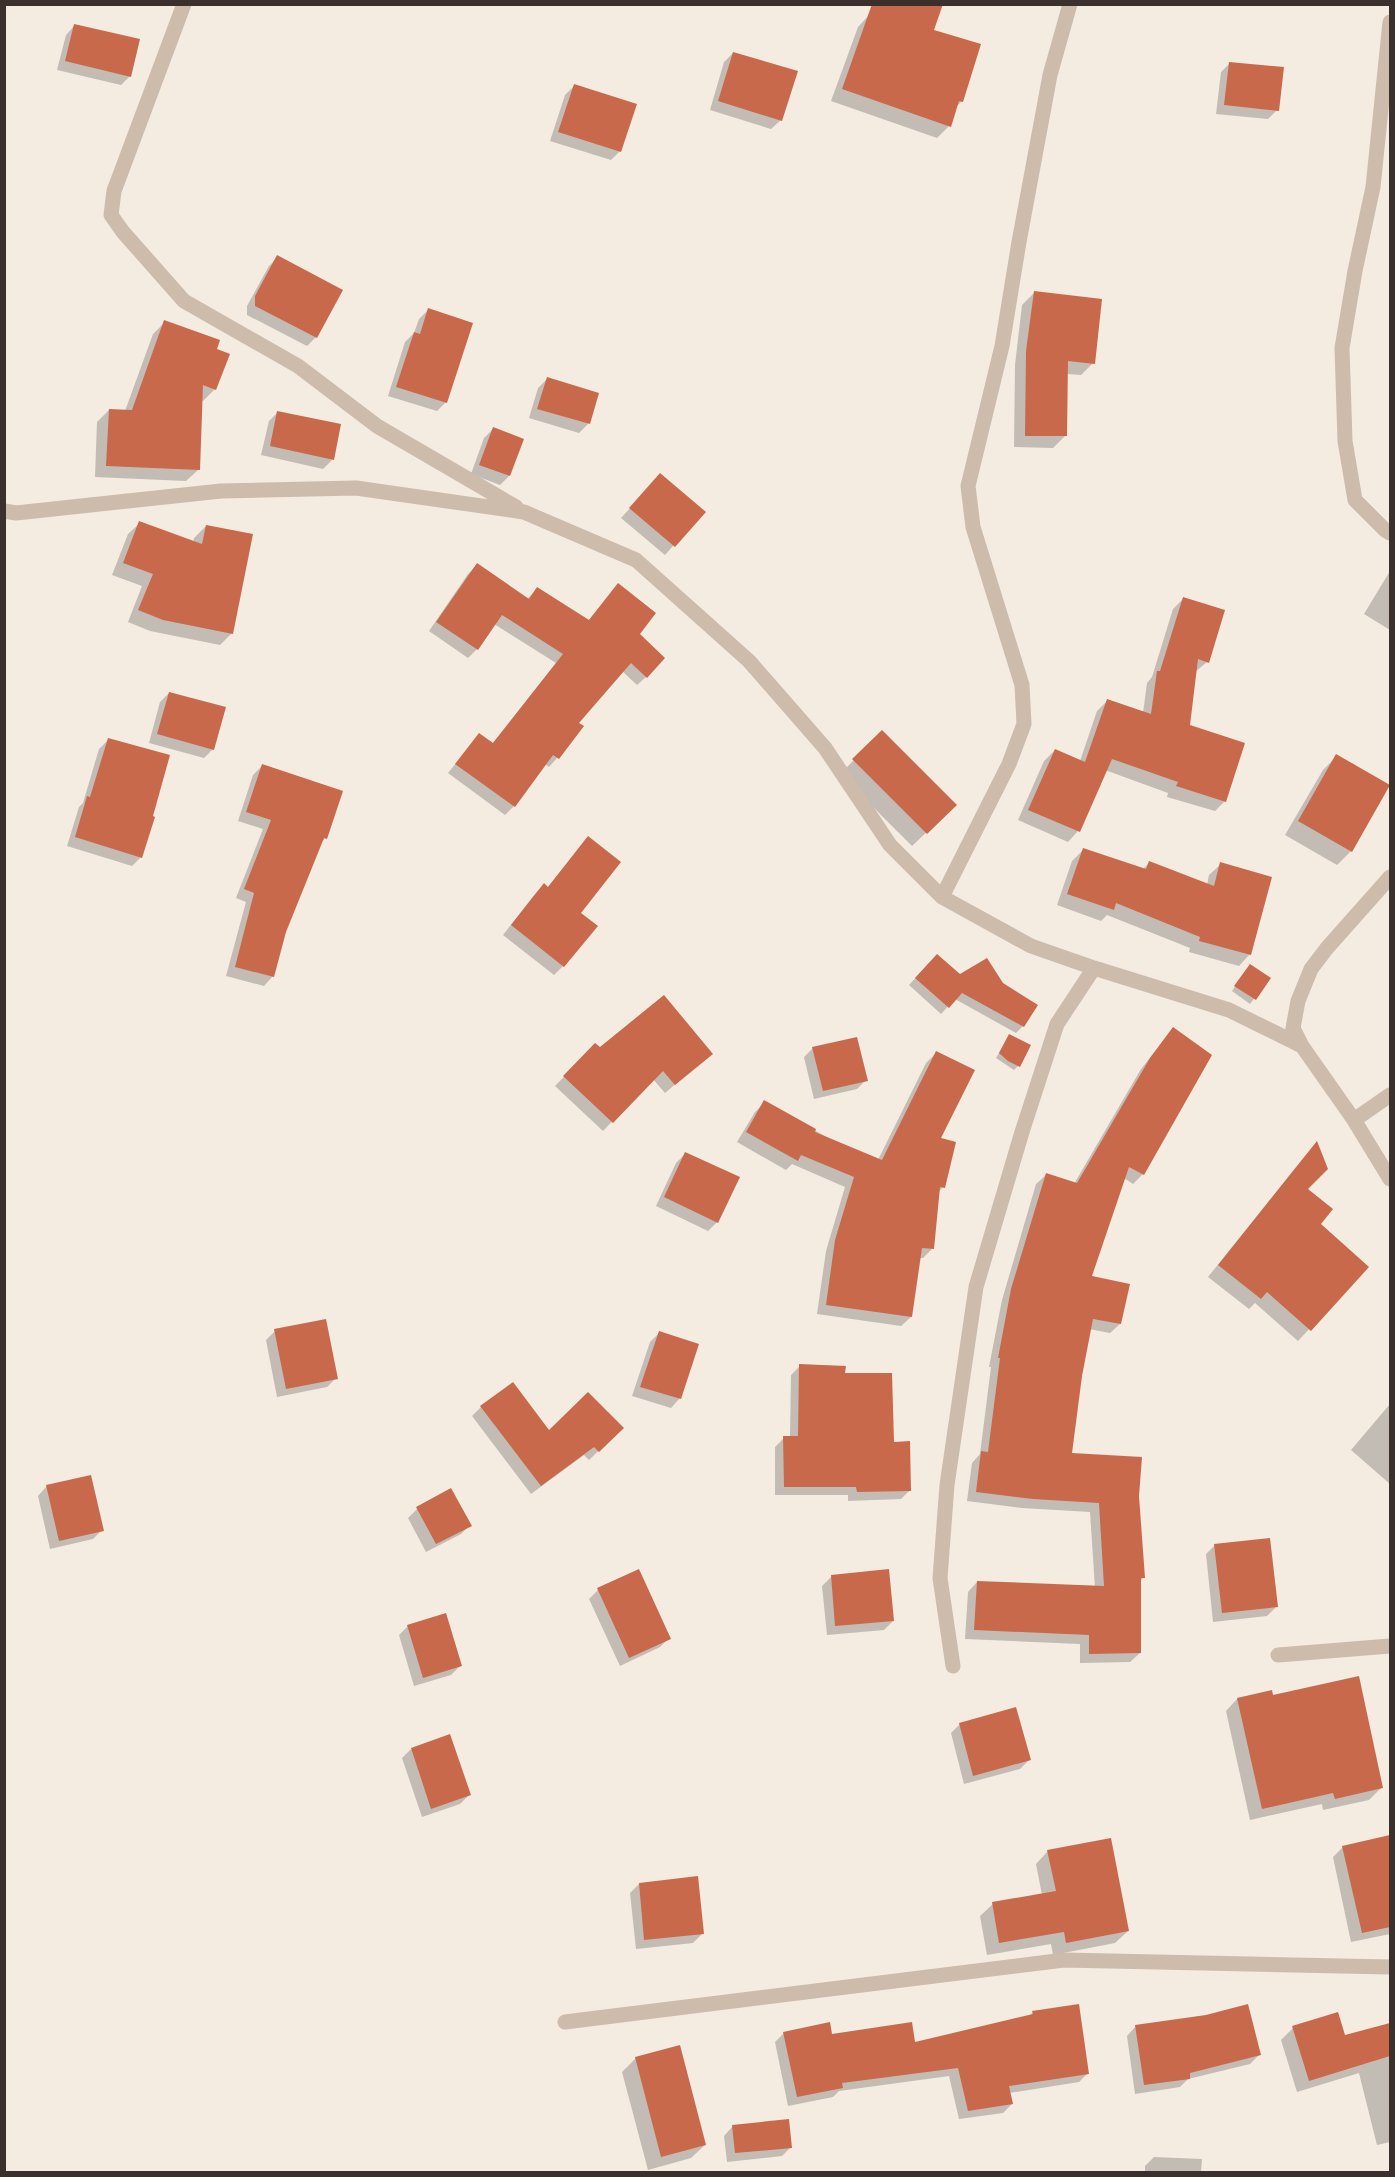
<svg xmlns="http://www.w3.org/2000/svg" width="1395" height="2177" font-family="Lato,sans-serif">
	<rect width="100%" height="100%" fill="#f4ebe1"/>
	<path fill="#0003" d="M 869,15 L 932,31 L 962,101 L 955,108 L 949,126 L 937,138 L 831,101 L 858,27 Z
		M 75,25 L 130,76 L 121,85 L 57,70 L 66,35 Z
		M 733,53 L 781,120 L 771,129 L 710,110 L 724,62 Z
		M 1230,63 L 1277,110 L 1268,119 L 1216,114 L 1221,72 Z
		M 574,86 L 620,151 L 611,160 L 550,141 L 565,95 Z
		M 278,257 L 316,337 L 307,346 L 247,315 L 247,306 L 269,266 Z
		M 1034,293 L 1093,363 L 1081,375 L 1067,374 L 1065,436 L 1053,448 L 1014,447 L 1015,365 L 1022,305 Z
		M 428,310 L 446,402 L 437,411 L 388,396 L 405,342 L 414,333 L 419,319 Z
		M 165,322 L 215,350 L 215,389 L 203,401 L 201,400 L 198,470 L 186,481 L 95,477 L 97,422 L 109,410 L 125,411 L 153,334 Z
		M 547,379 L 597,394 L 588,424 L 579,433 L 529,418 L 538,388 Z
		M 278,412 L 332,460 L 323,469 L 261,455 L 269,421 Z
		M 493,429 L 509,476 L 500,485 L 471,474 L 484,438 Z
		M 654,482 L 703,512 L 665,555 L 621,518 Z
		M 140,523 L 193,543 L 194,538 L 206,526 L 232,633 L 220,645 L 150,631 L 128,622 L 142,586 L 112,575 L 128,534 Z
		M 477,565 L 527,599 L 537,589 L 588,621 L 618,585 L 638,635 L 646,677 L 637,685 L 622,671 L 577,723 L 557,758 L 549,767 L 545,764 L 514,806 L 505,815 L 448,773 L 479,735 L 492,744 L 556,663 L 494,624 L 477,649 L 468,658 L 429,631 L 468,574 Z
		M 1390,571 L 1390,630 L 1364,614 Z
		M 1184,598 L 1207,662 L 1195,672 L 1188,726 L 1225,801 L 1215,811 L 1167,797 L 1168,793 L 1105,770 L 1078,831 L 1068,842 L 1018,820 L 1044,761 L 1055,750 L 1080,761 L 1097,711 L 1108,700 L 1143,713 L 1147,683 L 1152,677 L 1173,609 Z
		M 169,693 L 213,749 L 204,758 L 149,743 L 160,702 Z
		M 882,732 L 955,805 L 912,846 L 840,774 Z
		M 109,739 L 141,857 L 132,866 L 67,846 L 79,807 L 83,803 L 99,749 Z
		M 1337,756 L 1351,851 L 1337,865 L 1285,835 L 1323,770 Z
		M 262,766 L 325,838 L 321,843 L 285,931 L 273,976 L 264,986 L 226,976 L 246,902 L 236,898 L 263,829 L 238,821 L 253,775 Z
		M 588,838 L 579,913 L 563,966 L 554,975 L 503,935 L 535,894 L 544,885 L 547,888 Z
		M 1084,849 L 1143,869 L 1149,863 L 1207,885 L 1209,875 L 1221,864 L 1250,954 L 1239,966 L 1189,952 L 1190,948 L 1107,915 L 1101,921 L 1057,905 L 1072,861 Z
		M 930,962 L 1023,1026 L 1016,1033 L 955,999 L 941,1014 L 909,985 Z
		M 1246,970 L 1269,979 L 1250,1004 L 1232,991 Z
		M 1173,1029 L 1143,1174 L 1133,1184 L 1124,1178 L 1090,1277 L 1120,1324 L 1110,1333 L 1089,1329 L 1080,1375 L 1071,1454 L 1138,1496 L 1143,1578 L 1140,1581 L 1140,1653 L 1130,1662 L 1080,1663 L 1080,1644 L 965,1639 L 968,1592 L 977,1582 L 1095,1588 L 1090,1512 L 1022,1508 L 967,1501 L 972,1463 L 980,1454 L 991,1367 L 989,1367 L 1002,1300 L 1036,1184 L 1046,1175 L 1074,1184 L 1141,1069 Z
		M 1009,1036 L 1018,1066 L 1014,1070 L 996,1058 Z
		M 595,1045 L 600,1049 L 711,1054 L 665,1093 L 653,1079 L 603,1131 L 555,1086 Z
		M 813,1048 L 866,1080 L 857,1089 L 814,1099 L 804,1057 Z
		M 936,1053 L 939,1139 L 943,1187 L 938,1193 L 933,1248 L 923,1258 L 919,1258 L 911,1317 L 901,1326 L 817,1314 L 826,1251 L 845,1187 L 792,1164 L 786,1170 L 737,1142 L 755,1112 L 765,1102 L 837,1143 L 878,1160 L 926,1063 Z
		M 685,1154 L 717,1222 L 708,1231 L 656,1206 L 676,1163 Z
		M 1306,1155 L 1306,1189 L 1319,1224 L 1367,1267 L 1298,1341 L 1255,1303 L 1249,1309 L 1208,1277 Z
		M 275,1331 L 336,1378 L 327,1387 L 277,1397 L 266,1340 Z
		M 659,1333 L 680,1398 L 671,1408 L 632,1396 L 650,1342 Z
		M 800,1366 L 844,1375 L 892,1443 L 910,1490 L 901,1499 L 848,1501 L 848,1495 L 775,1495 L 775,1447 L 784,1438 L 790,1438 L 791,1375 Z
		M 1390,1404 L 1390,1484 L 1351,1450 Z
		M 481,1407 L 549,1433 L 622,1428 L 589,1460 L 584,1455 L 531,1494 L 472,1416 Z
		M 47,1486 L 102,1530 L 93,1539 L 50,1549 L 38,1496 Z
		M 451,1490 L 470,1525 L 461,1534 L 426,1552 L 408,1518 L 417,1509 Z
		M 1215,1545 L 1276,1607 L 1267,1616 L 1213,1622 L 1206,1554 Z
		M 831,1577 L 893,1621 L 884,1630 L 827,1635 L 822,1586 Z
		M 598,1590 L 669,1638 L 660,1647 L 620,1666 L 589,1599 Z
		M 408,1626 L 460,1666 L 451,1675 L 414,1686 L 399,1635 Z
		M 1272,1697 L 1381,1788 L 1369,1800 L 1323,1810 L 1322,1804 L 1250,1820 L 1226,1711 L 1237,1699 Z
		M 960,1724 L 1029,1760 L 1020,1769 L 964,1784 L 951,1733 Z
		M 411,1749 L 469,1795 L 460,1804 L 422,1817 L 402,1758 Z
		M 1390,1837 L 1390,1934 L 1351,1942 L 1333,1857 L 1343,1847 Z
		M 1048,1851 L 1128,1931 L 1115,1943 L 1053,1955 L 1051,1944 L 987,1955 L 980,1916 L 993,1904 L 1042,1895 L 1036,1864 Z
		M 639,1884 L 702,1934 L 693,1943 L 636,1949 L 630,1893 Z
		M 1033,2012 L 1088,2073 L 1079,2082 L 1009,2093 L 1012,2104 L 1003,2113 L 959,2119 L 949,2076 L 839,2091 L 833,2097 L 788,2106 L 775,2042 L 784,2033 L 831,2035 L 914,2043 L 1029,2017 Z
		M 1206,2016 L 1259,2055 L 1250,2064 L 1188,2079 L 1180,2087 L 1135,2094 L 1127,2036 L 1136,2026 Z
		M 1390,2025 L 1390,2142 L 1377,2145 L 1359,2073 L 1297,2092 L 1281,2040 L 1293,2028 L 1344,2036 Z
		M 636,2058 L 705,2145 L 691,2158 L 648,2170 L 622,2072 Z
		M 733,2126 L 791,2147 L 782,2156 L 727,2162 L 724,2136 Z
		M 1154,2157 L 1202,2159 L 1201,2172 L 1145,2172 L 1145,2166 Z"/>
	<path fill="#c8694b" d="M 872,4 L 943,4 L 934,30 L 981,44 L 963,102 L 959,101 L 951,127 L 842,89 Z
		M 74,24 L 140,39 L 131,77 L 65,61 Z
		M 733,52 L 798,71 L 782,121 L 718,101 Z
		M 1229,62 L 1284,67 L 1279,111 L 1224,105 Z
		M 574,84 L 637,104 L 621,152 L 558,132 Z
		M 277,255 L 343,290 L 317,338 L 255,306 L 255,296 Z
		M 1034,291 L 1102,299 L 1095,364 L 1068,361 L 1067,436 L 1025,436 L 1026,351 Z
		M 428,308 L 473,323 L 447,403 L 396,387 L 414,332 L 420,334 Z
		M 164,320 L 220,340 L 217,349 L 230,354 L 216,390 L 203,385 L 200,470 L 106,466 L 109,409 L 132,410 Z
		M 547,377 L 599,393 L 590,424 L 537,409 Z
		M 277,411 L 341,424 L 334,460 L 270,446 Z
		M 493,427 L 524,439 L 510,476 L 479,465 Z
		M 660,473 L 706,512 L 675,547 L 629,508 Z
		M 139,521 L 202,544 L 206,525 L 253,534 L 233,634 L 163,620 L 138,610 L 153,574 L 123,563 Z
		M 477,563 L 529,599 L 537,587 L 589,620 L 618,583 L 656,613 L 640,634 L 665,658 L 647,678 L 631,663 L 579,723 L 584,726 L 559,759 L 553,755 L 515,807 L 455,764 L 479,733 L 493,743 L 563,654 L 502,615 L 478,650 L 436,622 Z
		M 1183,597 L 1225,610 L 1209,663 L 1198,659 L 1190,725 L 1245,743 L 1226,802 L 1176,786 L 1178,782 L 1112,759 L 1080,832 L 1028,810 L 1055,749 L 1085,762 L 1107,699 L 1151,714 L 1157,671 L 1160,671 Z
		M 169,692 L 226,707 L 214,750 L 157,734 Z
		M 882,730 L 957,805 L 927,834 L 852,759 Z
		M 108,738 L 170,755 L 153,816 L 155,817 L 142,858 L 75,837 L 87,796 L 90,797 Z
		M 1336,754 L 1390,785 L 1352,852 L 1298,821 Z
		M 262,764 L 343,791 L 327,839 L 324,838 L 286,932 L 274,977 L 235,967 L 254,893 L 244,889 L 271,820 L 246,812 Z
		M 588,836 L 621,862 L 581,913 L 598,926 L 564,967 L 511,925 L 544,883 L 548,887 Z
		M 1083,848 L 1146,869 L 1149,861 L 1214,886 L 1220,862 L 1272,877 L 1251,955 L 1199,941 L 1200,937 L 1116,903 L 1114,910 L 1067,894 Z
		M 937,954 L 960,974 L 987,958 L 1003,983 L 1038,1005 L 1024,1027 L 962,993 L 949,1008 L 915,978 Z
		M 1250,964 L 1271,978 L 1256,1000 L 1234,986 Z
		M 664,995 L 713,1054 L 675,1085 L 663,1071 L 613,1123 L 563,1076 L 595,1043 L 600,1047 Z
		M 1173,1027 L 1212,1055 L 1144,1175 L 1129,1167 L 1092,1276 L 1130,1284 L 1121,1324 L 1093,1319 L 1082,1376 L 1072,1453 L 1142,1457 L 1139,1496 L 1145,1578 L 1141,1578 L 1141,1653 L 1089,1654 L 1089,1635 L 974,1630 L 977,1581 L 1104,1586 L 1099,1503 L 1033,1499 L 976,1492 L 981,1451 L 988,1452 L 1000,1358 L 998,1358 L 1011,1289 L 1046,1173 L 1077,1183 L 1150,1058 Z
		M 1009,1034 L 1031,1045 L 1020,1067 L 1008,1061 L 999,1053 Z
		M 857,1037 L 868,1081 L 823,1091 L 812,1047 Z
		M 936,1051 L 975,1070 L 941,1138 L 956,1142 L 945,1188 L 940,1187 L 934,1249 L 922,1248 L 912,1317 L 826,1305 L 835,1240 L 854,1177 L 801,1155 L 798,1161 L 746,1132 L 764,1100 L 816,1129 L 815,1132 L 882,1160 Z
		M 1317,1141 L 1328,1169 L 1308,1189 L 1333,1209 L 1321,1224 L 1369,1267 L 1311,1331 L 1267,1292 L 1261,1299 L 1218,1265 Z
		M 685,1152 L 740,1177 L 718,1223 L 664,1197 Z
		M 326,1319 L 338,1379 L 286,1389 L 274,1329 Z
		M 659,1331 L 699,1344 L 681,1399 L 640,1387 Z
		M 799,1364 L 846,1366 L 845,1373 L 892,1373 L 894,1442 L 910,1441 L 911,1491 L 857,1492 L 856,1487 L 784,1487 L 783,1436 L 798,1436 Z
		M 513,1382 L 549,1430 L 588,1392 L 624,1428 L 599,1452 L 594,1447 L 541,1486 L 480,1406 Z
		M 91,1475 L 104,1531 L 59,1541 L 46,1485 Z
		M 451,1488 L 472,1526 L 436,1544 L 416,1507 Z
		M 1270,1538 L 1278,1607 L 1222,1613 L 1214,1544 Z
		M 639,1569 L 671,1639 L 629,1658 L 597,1588 Z
		M 889,1569 L 894,1621 L 835,1626 L 831,1575 Z
		M 446,1613 L 462,1666 L 423,1678 L 407,1625 Z
		M 1359,1676 L 1383,1788 L 1335,1799 L 1333,1793 L 1262,1809 L 1237,1698 L 1272,1690 L 1273,1695 Z
		M 1016,1707 L 1031,1760 L 973,1776 L 959,1723 Z
		M 450,1734 L 471,1795 L 431,1809 L 411,1748 Z
		M 1390,1835 L 1390,1927 L 1362,1933 L 1342,1846 Z
		M 1111,1838 L 1129,1931 L 1066,1943 L 1064,1932 L 999,1943 L 992,1902 L 1056,1891 L 1047,1850 Z
		M 698,1876 L 704,1934 L 644,1940 L 639,1883 Z
		M 1079,2004 L 1089,2074 L 1009,2086 L 1013,2104 L 968,2111 L 958,2068 L 842,2083 L 843,2088 L 797,2097 L 783,2032 L 830,2022 L 832,2034 L 912,2022 L 915,2042 L 1033,2014 L 1032,2011 Z
		M 1248,2004 L 1261,2055 L 1190,2073 L 1190,2079 L 1144,2085 L 1135,2025 L 1206,2015 Z
		M 1338,2012 L 1345,2035 L 1390,2023 L 1390,2056 L 1309,2081 L 1292,2026 Z
		M 680,2045 L 706,2145 L 661,2157 L 635,2057 Z
		M 789,2119 L 792,2148 L 735,2153 L 732,2125 Z"/>
	<g fill="none" stroke-linecap="round" stroke-linejoin="round">
		<path stroke="#cdbbac" stroke-width="15" d="M 184,4 L 114,191 L 111,215 L 123,232 L 184,301 L 298,366 L 377,426 L 516,507
			M 1390,22 L 1373,187 L 1355,271 L 1342,348 L 1345,441 L 1355,500 L 1385,530 L 1390,533
			M 4,511 L 16,513 L 221,491 L 356,488 L 524,512 L 636,560 L 749,661 L 825,748 L 890,845 L 942,897 L 1031,946 L 1094,968 L 1229,1010 L 1302,1046 L 1354,1120 L 1390,1179
			M 942,897 L 1009,764 L 1024,724 L 1022,685 L 973,527 L 968,486 L 1002,346 L 1019,242 L 1050,75 L 1070,4
			M 1302,1046 L 1293,1028 L 1298,1001 L 1311,969 L 1327,948 L 1390,877
			M 1354,1120 L 1390,1095
			M 1278,1655 L 1390,1646
			M 953,1666 L 940,1578 L 947,1485 L 976,1287 L 1022,1132 L 1057,1024 L 1094,968
			M 565,2022 L 1064,1960 L 1390,1967"/>
	</g>
	<rect width="1395" height="2177" fill="none" stroke="#3b302b" stroke-width="12"/>
</svg>
